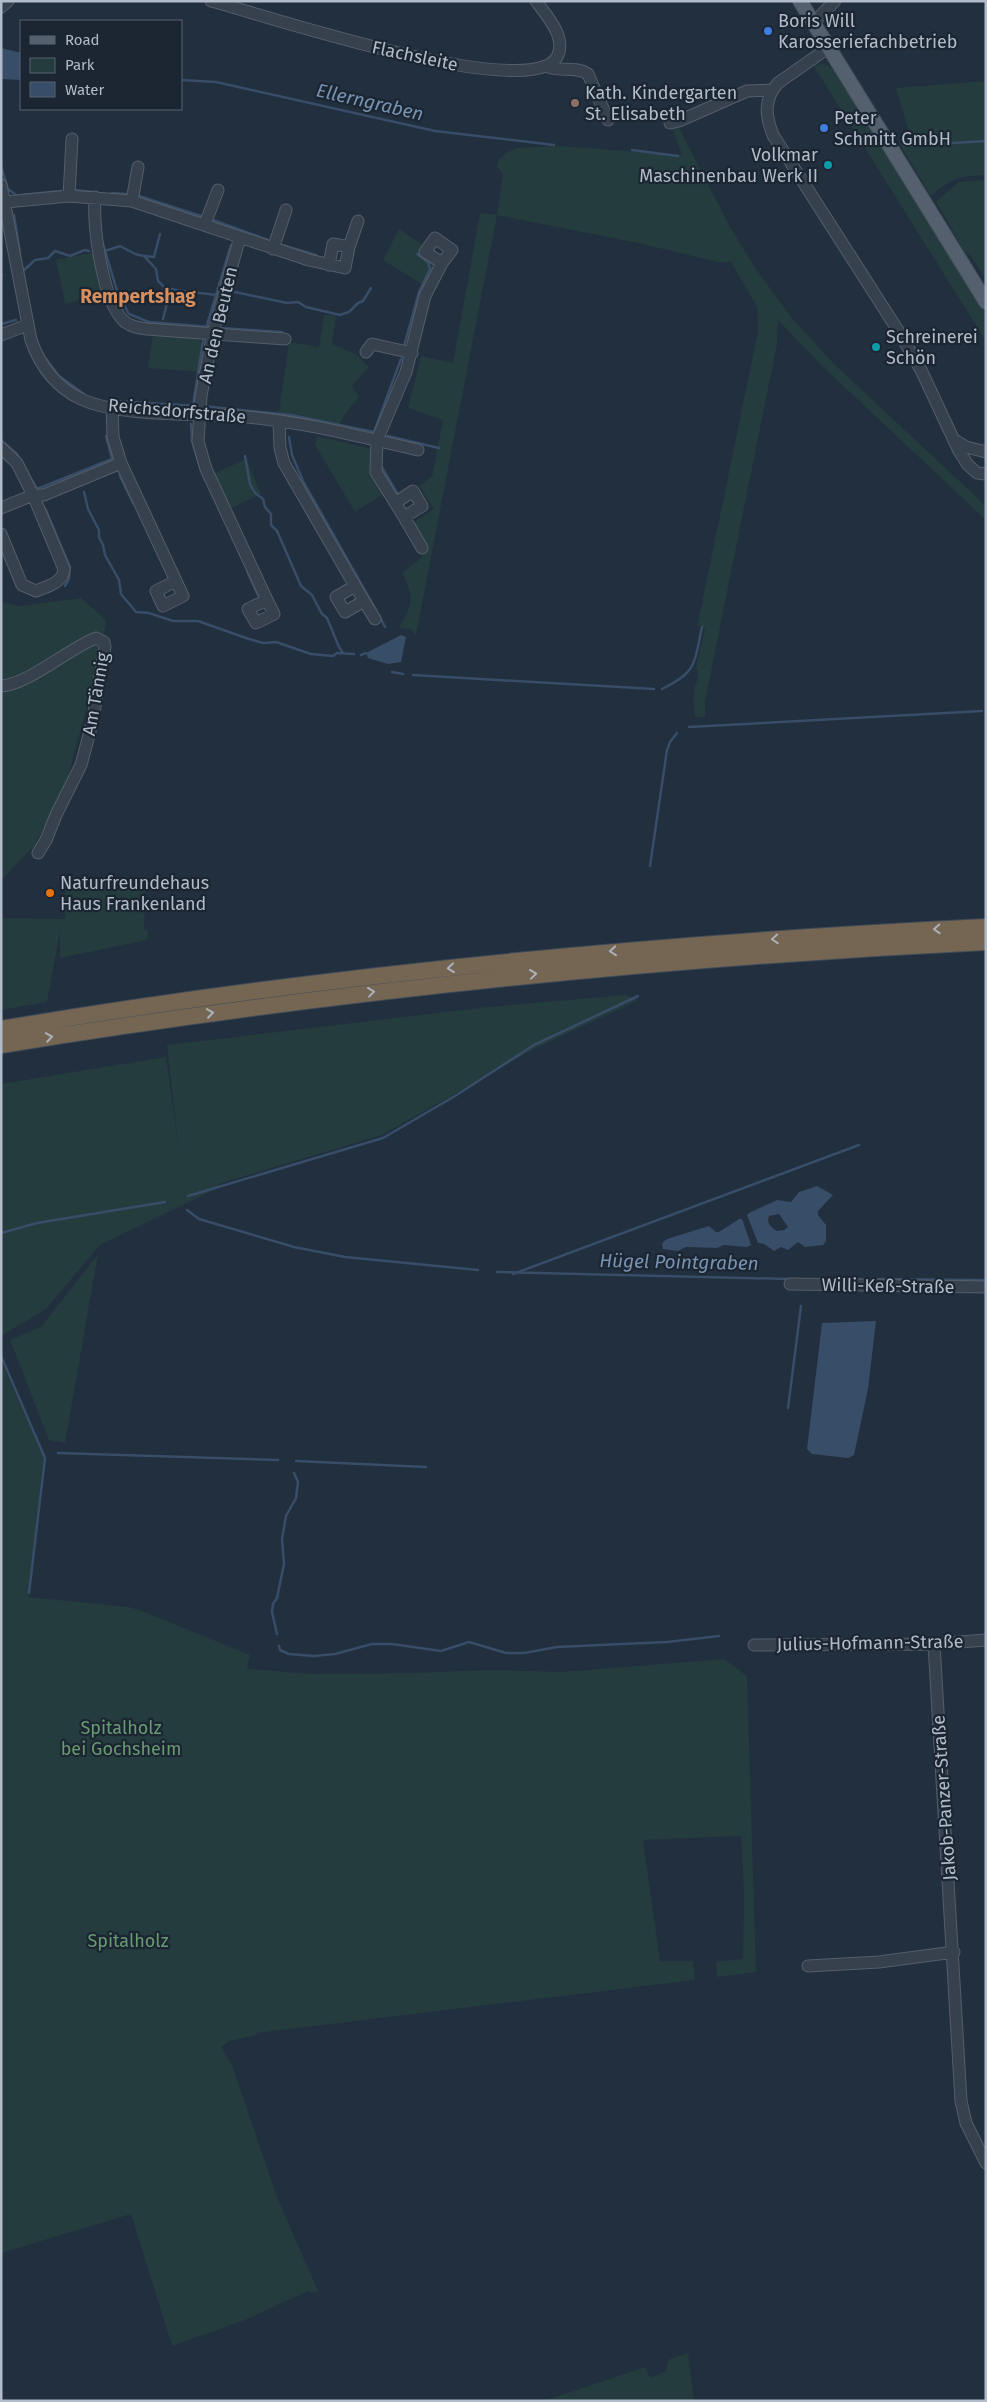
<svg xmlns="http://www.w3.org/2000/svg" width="987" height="2402" font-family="'Fira Sans',sans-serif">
	<rect width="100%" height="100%" fill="#222f3e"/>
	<path fill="#243c3e" d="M 825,64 L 833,69 L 986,314 L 986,341 L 813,65 Z
		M 986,81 L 986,175 C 959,176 951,178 931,196 L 899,143 L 910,136 L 896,88 Z
		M 676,122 L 730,227 L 756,269 L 791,317 L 832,362 L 986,506 L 986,520 L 824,368 L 778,320 L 777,344 L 705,702 L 705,717 L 695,717 C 694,709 693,700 694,692 C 694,683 702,677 696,668 L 705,629 L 700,625 L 697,627 L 758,331 L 757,307 L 731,262 L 718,262 L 638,243 L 497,215 L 503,174 L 497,167 L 499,159 L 506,153 L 517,148 L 559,146 L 682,155 L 670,123 Z
		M 986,180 L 986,280 L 971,256 L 964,251 L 936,201 L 959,182 Z
		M 480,213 L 497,215 L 416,635 L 411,629 L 399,628 C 413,603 415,599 402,573 L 421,558 L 428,547 L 414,522 L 434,509 L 419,486 L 432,476 L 443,420 L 408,408 L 421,356 L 453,363 Z
		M 399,229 L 426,247 L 439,267 L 428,288 L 383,260 Z
		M 99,252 L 109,292 L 65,304 L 56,259 C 72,259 83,253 99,252 Z
		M 324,315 L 336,316 L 332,344 L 356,354 L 369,367 L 352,386 L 359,397 L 345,414 L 336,429 L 278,419 L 289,342 L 319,347 Z
		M 153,334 L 198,338 L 204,348 L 200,372 L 148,368 Z
		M 317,436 L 372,449 L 385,493 L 355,512 L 315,445 Z
		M 246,459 L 261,494 L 227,510 L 211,475 Z
		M 81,598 L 106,620 L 102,652 L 64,791 L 34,846 L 1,880 L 1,602 L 20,606 Z
		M 66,879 L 146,880 L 144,930 L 148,930 L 147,940 L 60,958 L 60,931 L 47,1002 L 1,1010 L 1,918 L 65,919 Z
		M 625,995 L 639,1000 L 536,1048 L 382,1135 L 218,1184 L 218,1188 L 100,1245 L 46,1309 L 1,1336 L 1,1084 L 166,1057 L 179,1151 L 167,1045 L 488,1007 Z
		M 98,1254 L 65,1443 L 49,1440 L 10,1340 L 41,1327 Z
		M 1,1361 L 44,1457 L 28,1597 L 129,1607 L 142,1611 L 250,1655 L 247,1668 L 251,1669 L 310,1674 L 413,1673 L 490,1670 L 562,1672 L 724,1659 L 747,1676 L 756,1972 L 717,1977 L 716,1962 L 743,1959 L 744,1891 L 741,1836 L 643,1840 L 660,1961 L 693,1961 L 695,1980 L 256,2033 L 256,2035 L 229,2041 L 221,2047 L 232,2065 L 277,2197 L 318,2291 L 314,2293 L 308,2291 L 245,2320 L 172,2346 L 131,2214 L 1,2253 Z
		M 688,2353 L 694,2401 L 544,2401 L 645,2367 L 650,2378 L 666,2371 L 668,2360 Z"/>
	<path fill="#374d68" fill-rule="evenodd" d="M 1,48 L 21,53 L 21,80 L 1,79 Z
		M 401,635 L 406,637 L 401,662 L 388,664 L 368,658 L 366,653 Z
		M 817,1186 L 833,1195 L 818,1211 L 818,1215 L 826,1225 L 826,1241 L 823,1245 L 805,1247 L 798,1242 L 788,1250 L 781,1247 L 774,1251 L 764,1244 L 758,1243 L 747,1215 L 749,1213 L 777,1200 L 791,1202 L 799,1192 ZM 779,1214 L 788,1227 L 784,1230 L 777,1231 C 771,1227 766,1223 769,1216 Z
		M 739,1219 L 742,1219 L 751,1245 L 747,1247 L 724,1245 L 717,1248 L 686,1247 L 678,1251 L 663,1249 L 662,1243 L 667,1239 L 709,1226 L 716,1232 L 719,1232 Z
		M 876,1321 L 868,1389 L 854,1455 L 848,1458 L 812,1454 L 807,1449 L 822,1323 Z"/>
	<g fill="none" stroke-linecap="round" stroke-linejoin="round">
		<path stroke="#374d68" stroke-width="2.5" d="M 181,80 L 216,82 L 435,131 L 554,145
			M 904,146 L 986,141
			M 632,150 L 678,156
			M 1,166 L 8,189 L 16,195
			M 76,190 L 93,192
			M 112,193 L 126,194
			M 21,195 L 61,191
			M 139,196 L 201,216
			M 14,215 L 20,253
			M 213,220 L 268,240
			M 103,244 L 118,294 L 129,314 L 149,322 L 211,327
			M 282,245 L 316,255
			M 105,251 L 120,246 L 135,254 L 144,256 L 156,269 L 158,281 L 164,287 C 180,293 198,292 215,295
			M 145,256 L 154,257 L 160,234
			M 23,271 L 35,260 L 48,258 L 55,251 L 70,256 L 85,250 L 89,251
			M 1,275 L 2,275
			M 235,292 L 287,303 L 298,302 L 306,307 L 340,315 L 349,312 L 358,303 L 363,301 L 371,288
			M 163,319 L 167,303 L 164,288
			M 1,324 L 16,320
			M 206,328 L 231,245
			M 219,328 L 282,332
			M 404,346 L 419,292 L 430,269 L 428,262 L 417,254
			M 46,359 L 59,376 L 84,394
			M 117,401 L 198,406
			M 193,405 L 204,335
			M 203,406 L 291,415 L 374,432 L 401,359
			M 191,424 L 192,441 L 201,471
			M 388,436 L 439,448
			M 289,437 L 292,455 L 303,481 L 376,610
			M 1,440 L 17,454 L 37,489 L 112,459 L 106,436
			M 245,456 L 250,484 L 255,493 L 263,499 L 265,507 L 271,514 L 271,525 L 277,531 L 301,586 L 312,595 L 322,614 L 327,618 L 339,647 L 343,653
			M 381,466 L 397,493
			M 120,476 L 133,503
			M 84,492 L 88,509 L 99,530 L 99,537 L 103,545 L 105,555 L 119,580 L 121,594 L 136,612 L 149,613 L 173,621 L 198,621 L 246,638 L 263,643 L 276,642 L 311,654 L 333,656 L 337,653 L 354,654
			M 45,508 L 70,567 L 69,579 L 65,586
			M 247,571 L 258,595
			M 380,617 L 385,627
			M 361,655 L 366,653
			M 392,672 L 403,674
			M 413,675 L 654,689
			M 662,689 C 697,672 694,664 702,627
			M 689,727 L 982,711
			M 650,866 L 667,750 L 670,742 L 677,733
			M 188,1196 L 383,1138 L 455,1096 L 534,1045 L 638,996
			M 187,1210 L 199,1219 L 294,1247 L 345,1257 L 478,1270
			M 1,1233 L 37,1223 L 165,1202
			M 497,1272 L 789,1279
			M 513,1274 L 859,1145
			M 835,1279 L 861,1279
			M 871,1279 L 986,1280
			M 1,1356 L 45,1458 L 29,1593
			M 788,1408 L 801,1306
			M 58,1453 L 278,1460
			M 296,1461 L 426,1467
			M 277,1634 L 272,1612 L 273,1604 L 277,1598 L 284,1564 L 282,1539 L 286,1516 L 296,1498 L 298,1482 L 294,1473
			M 279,1646 L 280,1650 L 289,1654 L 314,1656 L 335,1654 L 372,1644 L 392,1644 L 441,1651 L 469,1642 L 506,1653 L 524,1653 L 557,1647 L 667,1642 L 719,1636"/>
		<defs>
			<path id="minor" d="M 211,1 C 258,13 537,107 558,55 C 566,36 546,15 536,1
				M 1,7 L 8,1
				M 813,23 L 835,1
				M 828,48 L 778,83 C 764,99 765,115 773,135 L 899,332 L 921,370 L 959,451 L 968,465 L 977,473 L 986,474
				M 548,67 C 562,72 576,66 588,74 L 608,120
				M 670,123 L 679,121 L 747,91 L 772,90
				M 1,185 L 31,340 C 40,366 56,387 81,399 C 121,418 201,412 247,417 C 305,422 361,437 418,450
				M 69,196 L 72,139
				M 95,197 C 93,226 102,302 125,322 C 132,327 139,328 147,329 L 285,339
				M 132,201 L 138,167
				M 6,202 L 69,196 L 132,201 L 309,260 L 345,268 L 349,247 L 333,244 L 329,265
				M 205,224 L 218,190
				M 240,237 L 213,333 L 201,396 L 198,441 L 206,469 L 267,600
				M 435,238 L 452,250 L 442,263 L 425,252 Z
				M 349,247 L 358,221
				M 273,249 L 286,210
				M 1,335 L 27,325
				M 366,352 L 372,344 L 412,353
				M 112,408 L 113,437 L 121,463 L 183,596 L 163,606 L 156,591 L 176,581
				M 279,421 L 280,448 L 284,463 L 355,586
				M 953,439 L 966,447 L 986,452
				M 1,448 L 17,463 L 33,495 L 44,495 L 121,463
				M 395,503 L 413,491 L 422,506 L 404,517 L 376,472 L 377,440 L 406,372 L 425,296 L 442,263
				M 1,508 L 33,495 L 64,569 C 63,583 48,586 36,591 L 22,585 L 1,534
				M 404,517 L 422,548
				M 355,586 L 364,601 L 345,612 L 336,597 Z
				M 267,600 L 274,614 L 256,623 L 248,609 Z
				M 364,601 L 375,619
				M 1,686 C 27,685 68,649 96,638 L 104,642 L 105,647 L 92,724 L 81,765 L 56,815 L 46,840 L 38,853
				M 790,1284 L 986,1287
				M 934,1644 L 961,2101 L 966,2123 L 986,2163
				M 754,1645 L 934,1644 L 986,1640
				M 808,1966 L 879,1962 L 954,1952"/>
			<path id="major" d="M 800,1 L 986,302"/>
			<path id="highway" d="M 1,1029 C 327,974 656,943 986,927
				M 1,1045 C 328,992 655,958 986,942"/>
		</defs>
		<use href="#minor" stroke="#545e6b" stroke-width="13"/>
		<use href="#major" stroke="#3f4a56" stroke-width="16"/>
		<use href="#highway" stroke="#414b58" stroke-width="18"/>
		<use href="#minor" stroke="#36414d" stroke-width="11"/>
		<use href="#major" stroke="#54606e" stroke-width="14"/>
		<use href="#highway" stroke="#746653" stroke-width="16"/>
	</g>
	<defs><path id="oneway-chevron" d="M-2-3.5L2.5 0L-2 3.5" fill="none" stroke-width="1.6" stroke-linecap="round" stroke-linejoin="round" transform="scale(1.25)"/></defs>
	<g stroke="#acb2bd">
		<use href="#oneway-chevron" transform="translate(937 929) rotate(177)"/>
		<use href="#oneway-chevron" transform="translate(775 939) rotate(176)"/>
		<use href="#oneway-chevron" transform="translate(613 951) rotate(175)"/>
		<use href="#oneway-chevron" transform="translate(451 968) rotate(174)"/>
		<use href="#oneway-chevron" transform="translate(533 974) rotate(-6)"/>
		<use href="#oneway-chevron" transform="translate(371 992) rotate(-7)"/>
		<use href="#oneway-chevron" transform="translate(210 1013) rotate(-8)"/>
		<use href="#oneway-chevron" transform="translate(49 1037) rotate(-9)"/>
	</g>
	<g fill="#3f7fe0" stroke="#1b2632" stroke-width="2">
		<circle cx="768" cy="31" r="5"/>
		<circle cx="824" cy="128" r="5"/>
	</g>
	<circle fill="#8d6e63" stroke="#1b2632" stroke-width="2" cx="575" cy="103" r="5"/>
	<g fill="#0f9aa8" stroke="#1b2632" stroke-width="2">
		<circle cx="828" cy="165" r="5"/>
		<circle cx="876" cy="347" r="5"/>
	</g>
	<circle fill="#e8710a" stroke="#1b2632" stroke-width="2" cx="50" cy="893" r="5"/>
	<g text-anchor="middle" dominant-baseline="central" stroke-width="4.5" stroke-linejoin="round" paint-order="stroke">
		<g font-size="18" fill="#b2bbc9" stroke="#1b2632" text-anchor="start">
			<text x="778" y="21">Boris Will<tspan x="778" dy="21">Karosseriefachbetrieb</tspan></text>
			<text x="585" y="93">Kath. Kindergarten<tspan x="585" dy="21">St. Elisabeth</tspan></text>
			<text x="834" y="118">Peter<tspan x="834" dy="21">Schmitt GmbH</tspan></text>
			<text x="818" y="155" text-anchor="end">Volkmar<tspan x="818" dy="21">Maschinenbau Werk II</tspan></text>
			<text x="886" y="337">Schreinerei<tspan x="886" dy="21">Schön</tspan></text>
			<text x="60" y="883">Naturfreundehaus<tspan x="60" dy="21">Haus Frankenland</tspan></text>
		</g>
		<g font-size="18" fill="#b2bbc9" stroke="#1b2632">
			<text transform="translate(415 56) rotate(12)">Flachsleite</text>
			<text transform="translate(218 325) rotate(-77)">An den Beuten</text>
			<text transform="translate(177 411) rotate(5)">Reichsdorfstraße</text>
			<text transform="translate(96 694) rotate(-80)">Am Tännig</text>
			<text transform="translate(888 1286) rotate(1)">Willi-Keß-Straße</text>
			<text transform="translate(870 1643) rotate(-1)">Julius-Hofmann-Straße</text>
			<text transform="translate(944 1798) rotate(-94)">Jakob-Panzer-Straße</text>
		</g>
		<g font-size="18" fill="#689b72" stroke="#1b2632">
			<text x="121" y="1728">Spitalholz<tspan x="121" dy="21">bei Gochsheim</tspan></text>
			<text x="128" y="1941">Spitalholz</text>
		</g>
		<g font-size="19" font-style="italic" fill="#7893b2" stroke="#1b2632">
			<text transform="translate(370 102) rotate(13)">Ellerngraben</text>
			<text transform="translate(679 1262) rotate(1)">Hügel Pointgraben</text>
		</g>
		<g font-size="19" font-weight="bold" fill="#d98f5d" stroke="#1b2632">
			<text x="138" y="296">Rempertshag</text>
		</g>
	</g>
	<rect width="987" height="2402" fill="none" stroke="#b2bbc9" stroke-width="5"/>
	<rect x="20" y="20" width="162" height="90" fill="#1b2632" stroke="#57626e"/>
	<rect x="30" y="36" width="25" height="8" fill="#54606e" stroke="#57626e"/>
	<text x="65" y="45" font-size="15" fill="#b2bbc9">Road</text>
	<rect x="30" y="58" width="25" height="15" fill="#243c3e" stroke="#57626e"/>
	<text x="65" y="70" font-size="15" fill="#b2bbc9">Park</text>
	<rect x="30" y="82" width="25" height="15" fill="#374d68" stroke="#57626e"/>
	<text x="65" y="95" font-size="15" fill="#b2bbc9">Water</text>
</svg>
